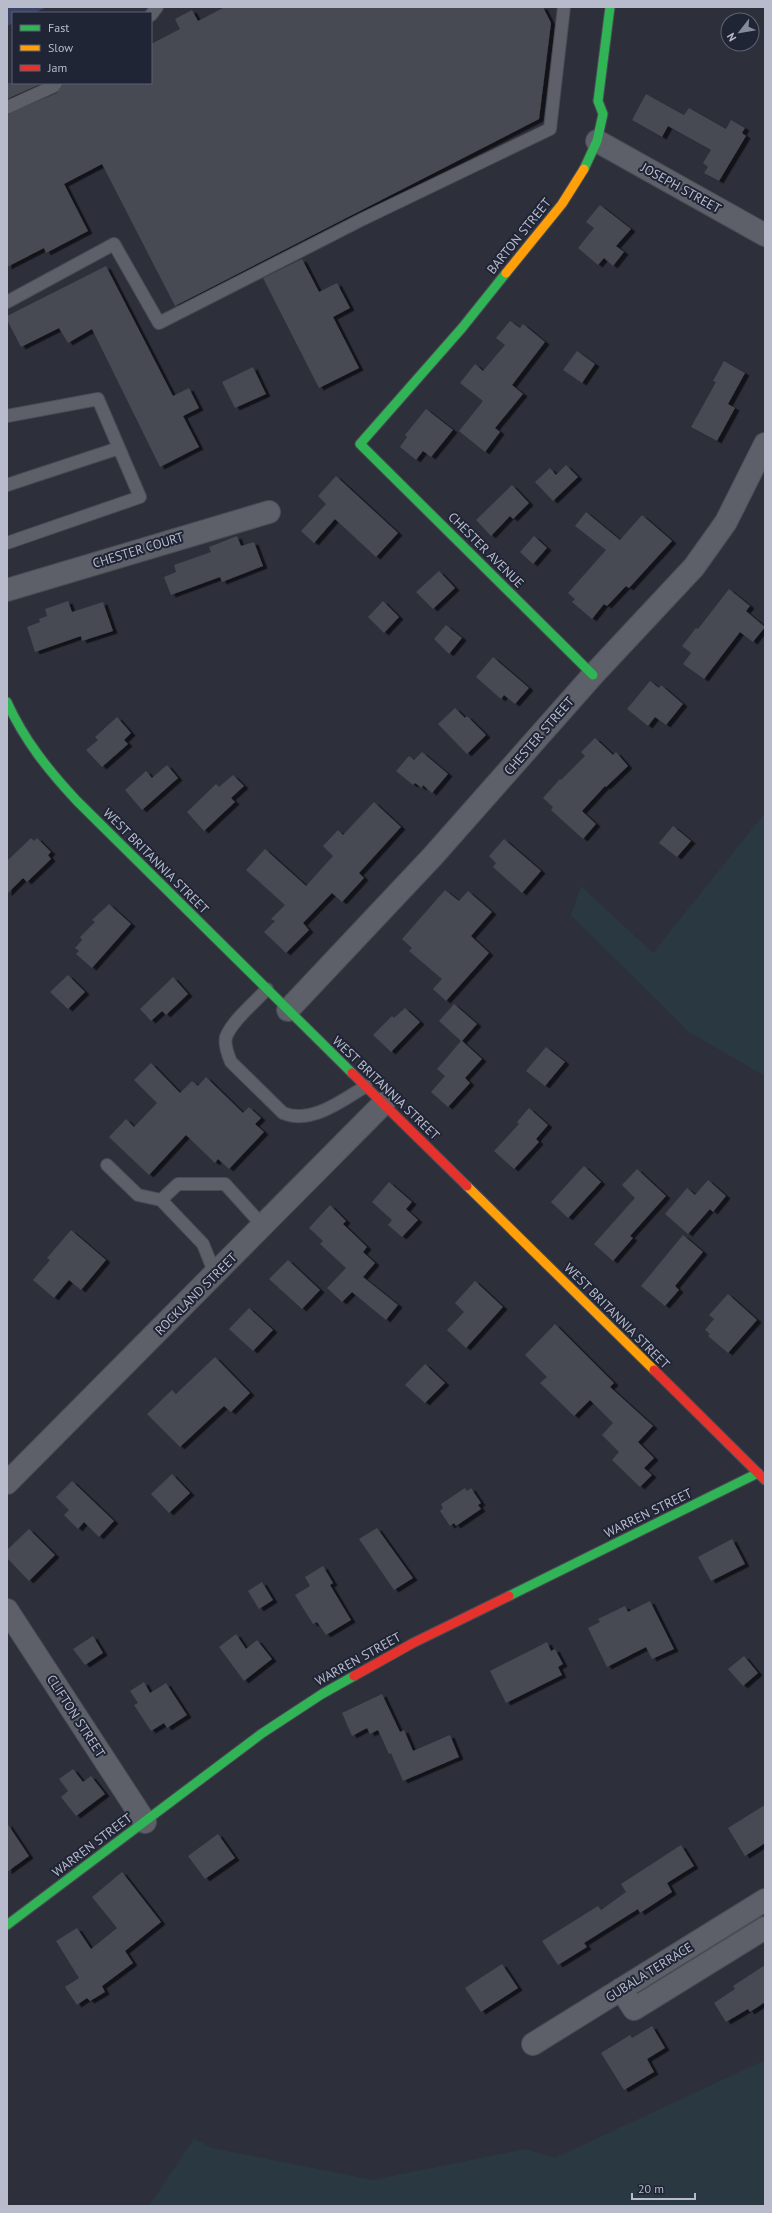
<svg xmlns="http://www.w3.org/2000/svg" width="772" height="2213" font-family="'PT Sans',sans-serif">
	<defs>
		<filter id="shadow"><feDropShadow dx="4.5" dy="2.5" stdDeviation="0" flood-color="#0009"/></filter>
	</defs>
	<rect width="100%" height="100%" fill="#2d303b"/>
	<path fill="#2a3941" d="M 765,813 L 765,1076 L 689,1032 L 571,915 L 581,886 L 653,953 Z
		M 765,2060 L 765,2206 L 149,2206 L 194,2139 L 212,2148 L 373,2180 L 525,2149 L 555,2158 Z"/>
	<path fill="#3c4465" d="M 7,7 L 47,7 L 34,13 L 13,13 L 13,23 L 7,26 Z"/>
	<path fill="#464952" filter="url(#shadow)" d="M 225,7 L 543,7 L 551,23 L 539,119 L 175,306 L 102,164 L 64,184 L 88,231 L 46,253 L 44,248 L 7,267 L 7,114 L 57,93 L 63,83 L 151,83 L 151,44 L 180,29 L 175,19 L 192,10 L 198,21 Z
		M 7,83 L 43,83 L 7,99 Z
		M 646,94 L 684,115 L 689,108 L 726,129 L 731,120 L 745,128 L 742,133 L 746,136 L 719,181 L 704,173 L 708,167 L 703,163 L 711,150 L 668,126 L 662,137 L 632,120 Z
		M 600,205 L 631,229 L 616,246 L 624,252 L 613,266 L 604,258 L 598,265 L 578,248 L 594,228 L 586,222 Z
		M 302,259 L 319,292 L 337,283 L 350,308 L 333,317 L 359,368 L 319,388 L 263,278 Z
		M 106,266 L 173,396 L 189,388 L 199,408 L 183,416 L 199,447 L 160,467 L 92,329 L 68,343 L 59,328 L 21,347 L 7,320 L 7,316 Z
		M 510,321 L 520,328 L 523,324 L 545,342 L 512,385 L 523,394 L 495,428 L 500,432 L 485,452 L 459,431 L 483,401 L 460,383 L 475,364 L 483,371 L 505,345 L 496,338 Z
		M 577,351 L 595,364 L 582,383 L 563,370 Z
		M 724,361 L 745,373 L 728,404 L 735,408 L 717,441 L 691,427 L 716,382 L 713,381 Z
		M 253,367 L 266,394 L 235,408 L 222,382 Z
		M 426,409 L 453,430 L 431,457 L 423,451 L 416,460 L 400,447 L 407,437 L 405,435 Z
		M 566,465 L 578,477 L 553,501 L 535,482 L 550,468 L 556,475 Z
		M 336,476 L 398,533 L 376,557 L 335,519 L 314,543 L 301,531 L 326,504 L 318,496 Z
		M 512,485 L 529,503 L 513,519 L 510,516 L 491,536 L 476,520 Z
		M 586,512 L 620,540 L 642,515 L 672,541 L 629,588 L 626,586 L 607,606 L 604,604 L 592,619 L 572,602 L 575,599 L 568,593 L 606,550 L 575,526 Z
		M 237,536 L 241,546 L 254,542 L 263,566 L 222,582 L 220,577 L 171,595 L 164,577 L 176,572 L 174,565 L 211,552 L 209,547 Z
		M 534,536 L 547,548 L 533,564 L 520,552 Z
		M 439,571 L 455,588 L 433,609 L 416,592 Z
		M 729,589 L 750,606 L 746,611 L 765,627 L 753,642 L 740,632 L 704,679 L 683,664 L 691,653 L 682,646 L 696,628 L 698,629 Z
		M 68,601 L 72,612 L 103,602 L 113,631 L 82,641 L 81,636 L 35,652 L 27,627 L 40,622 L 39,619 L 47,616 L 45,609 Z
		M 383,601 L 399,617 L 384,633 L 368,617 Z
		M 446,625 L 462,638 L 449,654 L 434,639 Z
		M 493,657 L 529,688 L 515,704 L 504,695 L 501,699 L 476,677 Z
		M 650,681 L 659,688 L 661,685 L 683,704 L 666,725 L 655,717 L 648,726 L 627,709 Z
		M 455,708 L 465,718 L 467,716 L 486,735 L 467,754 L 438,724 Z
		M 117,717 L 131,733 L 124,740 L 128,744 L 102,767 L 86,750 L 98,740 L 95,737 Z
		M 595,738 L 613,755 L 616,752 L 628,766 L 606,787 L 605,786 L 582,811 L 596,824 L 583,839 L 551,810 L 553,807 L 543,798 L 560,779 L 561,780 L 585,756 L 581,752 Z
		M 422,752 L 448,774 L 432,793 L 423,785 L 422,788 L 415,783 L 413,785 L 396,771 L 409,756 L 414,760 Z
		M 167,765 L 178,778 L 142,810 L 125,790 L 146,771 L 152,778 Z
		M 233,775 L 244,786 L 231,798 L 235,802 L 204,831 L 187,812 L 216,784 L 219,787 Z
		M 374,802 L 401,827 L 359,873 L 364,878 L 342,902 L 332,893 L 303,923 L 309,930 L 286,953 L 264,932 L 275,921 L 271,919 L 285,905 L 246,870 L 265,849 L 306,886 L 333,856 L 323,846 L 338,830 L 343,835 Z
		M 673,826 L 691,841 L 677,857 L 659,843 Z
		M 31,838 L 34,841 L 37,838 L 51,852 L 48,855 L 51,859 L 27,882 L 23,878 L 7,894 L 7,861 Z
		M 504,839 L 541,871 L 522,893 L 493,867 L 496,863 L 489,856 Z
		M 445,890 L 459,901 L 468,891 L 492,912 L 471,936 L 489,953 L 446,1001 L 433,989 L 442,979 L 409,951 L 412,948 L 402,939 Z
		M 109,904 L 131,924 L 92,968 L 76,954 L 79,951 L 75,948 L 82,940 L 80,937 L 95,922 L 92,920 Z
		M 68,975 L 85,992 L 68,1009 L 50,992 Z
		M 173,977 L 188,994 L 166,1015 L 162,1011 L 151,1021 L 140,1009 Z
		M 454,1004 L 477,1024 L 462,1041 L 482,1059 L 465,1078 L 470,1083 L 448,1107 L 431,1092 L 445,1076 L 437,1069 L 461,1041 L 439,1021 Z
		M 405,1008 L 420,1022 L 391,1052 L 373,1035 L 392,1016 L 394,1018 Z
		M 546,1047 L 565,1062 L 545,1086 L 526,1071 Z
		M 151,1063 L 180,1093 L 192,1081 L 198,1086 L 206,1077 L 243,1113 L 249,1107 L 261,1118 L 255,1124 L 264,1132 L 229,1169 L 218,1159 L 215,1163 L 186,1135 L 149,1175 L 109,1137 L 126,1119 L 134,1127 L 157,1103 L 134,1080 Z
		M 529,1108 L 548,1125 L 536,1139 L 539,1142 L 514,1169 L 494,1151 L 519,1124 L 517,1122 Z
		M 584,1166 L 601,1182 L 568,1218 L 551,1202 Z
		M 637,1169 L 666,1196 L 630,1236 L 633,1238 L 613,1261 L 594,1244 L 635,1198 L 622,1185 Z
		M 708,1180 L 726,1196 L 713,1212 L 710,1209 L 688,1234 L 665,1214 L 687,1188 L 695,1195 Z
		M 389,1182 L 412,1202 L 406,1209 L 418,1220 L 402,1237 L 388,1225 L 392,1220 L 372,1202 Z
		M 330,1205 L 346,1221 L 343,1224 L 367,1247 L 363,1252 L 375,1263 L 363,1277 L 398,1305 L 386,1320 L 352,1292 L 342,1302 L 327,1288 L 346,1268 L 320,1244 L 323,1241 L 309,1228 Z
		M 71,1230 L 106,1260 L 81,1290 L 69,1280 L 54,1298 L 33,1280 L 50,1260 L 47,1258 Z
		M 683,1235 L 703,1252 L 675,1286 L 679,1290 L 665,1306 L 641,1286 Z
		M 288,1260 L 320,1290 L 302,1309 L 269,1279 Z
		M 475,1281 L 503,1307 L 466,1348 L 447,1330 L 464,1312 L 455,1303 Z
		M 728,1294 L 757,1320 L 728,1353 L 708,1336 L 710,1334 L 705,1330 L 714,1319 L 709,1315 Z
		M 249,1308 L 273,1330 L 253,1351 L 229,1329 Z
		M 555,1324 L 614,1383 L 610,1387 L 653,1426 L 638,1442 L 654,1458 L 644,1468 L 652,1475 L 640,1487 L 612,1460 L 619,1452 L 602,1435 L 613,1423 L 590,1400 L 574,1416 L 540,1383 L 547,1377 L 525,1355 Z
		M 215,1357 L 250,1393 L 231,1412 L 224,1406 L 180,1447 L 147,1414 L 172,1390 L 176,1394 Z
		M 425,1364 L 445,1383 L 425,1403 L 405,1385 Z
		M 172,1474 L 190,1493 L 169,1513 L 151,1494 Z
		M 72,1481 L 114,1521 L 99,1537 L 84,1522 L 78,1529 L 64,1515 L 69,1510 L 56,1497 Z
		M 465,1488 L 467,1491 L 471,1488 L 481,1503 L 478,1505 L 481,1509 L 456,1526 L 454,1523 L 450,1526 L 440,1511 L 443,1508 L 441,1504 Z
		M 377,1528 L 413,1578 L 394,1590 L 359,1539 Z
		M 29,1529 L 55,1555 L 29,1581 L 7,1558 L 7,1550 Z
		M 732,1539 L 745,1564 L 711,1581 L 698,1557 Z
		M 323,1566 L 333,1583 L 330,1585 L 351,1620 L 326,1635 L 317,1622 L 313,1624 L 295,1595 L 310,1586 L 305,1577 Z
		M 262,1582 L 273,1600 L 259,1609 L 248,1591 Z
		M 650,1601 L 674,1649 L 652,1659 L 646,1647 L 607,1667 L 588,1628 L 600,1622 L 598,1619 L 625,1606 L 628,1612 Z
		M 236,1634 L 246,1649 L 257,1640 L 272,1659 L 244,1681 L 219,1647 Z
		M 93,1636 L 103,1653 L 85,1665 L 73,1649 Z
		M 547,1642 L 551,1651 L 555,1649 L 563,1664 L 558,1667 L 562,1675 L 506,1703 L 490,1671 Z
		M 744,1656 L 758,1673 L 743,1686 L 728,1669 Z
		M 144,1682 L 150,1693 L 166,1683 L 187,1715 L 167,1728 L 164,1723 L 151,1731 L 134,1705 L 138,1703 L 130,1691 Z
		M 382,1694 L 400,1732 L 404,1730 L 413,1751 L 450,1735 L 459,1757 L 403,1781 L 391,1753 L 389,1754 L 378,1730 L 370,1734 L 367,1728 L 352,1736 L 342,1713 Z
		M 73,1769 L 83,1782 L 91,1776 L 105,1794 L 76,1816 L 61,1797 L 68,1791 L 59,1779 Z
		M 765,1805 L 765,1843 L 745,1856 L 728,1828 Z
		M 7,1823 L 29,1856 L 7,1872 Z
		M 218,1834 L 235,1858 L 205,1879 L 188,1856 Z
		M 681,1845 L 694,1866 L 667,1883 L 672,1892 L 640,1913 L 638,1909 L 584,1943 L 587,1947 L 558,1965 L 542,1941 L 598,1906 L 601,1910 L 626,1892 L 621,1884 Z
		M 122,1872 L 161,1922 L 125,1951 L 133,1963 L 102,1986 L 105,1992 L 90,2001 L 87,1998 L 77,2005 L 65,1987 L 79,1978 L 56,1941 L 77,1928 L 91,1949 L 117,1928 L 92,1897 Z
		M 502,1964 L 518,1988 L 481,2012 L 465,1988 Z
		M 765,1965 L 765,2002 L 750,2012 L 748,2009 L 726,2022 L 714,2003 L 735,1989 L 733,1986 Z
		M 652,2026 L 665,2048 L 647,2059 L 654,2072 L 624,2090 L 601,2053 L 630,2035 L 632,2038 Z"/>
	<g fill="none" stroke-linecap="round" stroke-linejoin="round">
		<defs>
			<path id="lane" d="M 151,15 L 157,7
				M 8,107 L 54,86 L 56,83
				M 7,302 L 114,244 L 159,323 L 363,219 L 550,129 L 564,7
				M 7,416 L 98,399 L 140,497 L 7,543
				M 7,485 L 119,448
				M 267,989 C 255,1002 232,1021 226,1037 C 224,1045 228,1055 231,1062 L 283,1113 C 311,1125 343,1100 366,1086
				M 107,1165 L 138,1195 L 161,1200
				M 215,1274 L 203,1244 L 161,1200 L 178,1184 L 225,1184 L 263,1226"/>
			<path id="street" d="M 597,141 L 765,235
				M 7,590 L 269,512
				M 288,1010 L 433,856 L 593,675 L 694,567 L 726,522 L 765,444
				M 7,1483 L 384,1103
				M 7,1610 L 145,1822
				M 621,1989 L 634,2009 L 765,1928
				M 533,2044 L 765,1900"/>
			<path id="fast" d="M 584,169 L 597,141 L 603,114 L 598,101 L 610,7
				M 506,273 L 462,328 L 360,444 L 593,675
				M 7,702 C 24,740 49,771 77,801 L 352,1073
				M 509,1596 L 758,1473
				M 7,1925 L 261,1734 L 322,1694 L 354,1676"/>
			<path id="slow" d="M 506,273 L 562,204 L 584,169
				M 467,1186 L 654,1370"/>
			<path id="jam" d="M 352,1073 L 467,1186
				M 654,1370 L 765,1480
				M 354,1676 L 413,1643 L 509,1596"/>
		</defs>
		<use href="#lane" stroke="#494c54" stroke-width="14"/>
		<use href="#street" stroke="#494c54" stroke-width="24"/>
		<use href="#fast" stroke="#494c54" stroke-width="11"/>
		<use href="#slow" stroke="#494c54" stroke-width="11"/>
		<use href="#jam" stroke="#494c54" stroke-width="11"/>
		<use href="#lane" stroke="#5d6069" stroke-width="12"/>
		<use href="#street" stroke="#5d6069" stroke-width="22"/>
		<use href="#fast" stroke="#30b455" stroke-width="9"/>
		<use href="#slow" stroke="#ff9f0a" stroke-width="9"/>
		<use href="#jam" stroke="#e5322d" stroke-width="9"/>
	</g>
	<g text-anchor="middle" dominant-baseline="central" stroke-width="4" stroke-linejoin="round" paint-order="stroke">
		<g font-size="13" fill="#b8bbcb" stroke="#202536">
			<text transform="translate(681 188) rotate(29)">JOSEPH STREET</text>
			<text transform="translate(519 236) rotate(-51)">BARTON STREET</text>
			<text transform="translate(138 550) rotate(-17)">CHESTER COURT</text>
			<text transform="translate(486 550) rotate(45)">CHESTER AVENUE</text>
			<text transform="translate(539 736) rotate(-49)">CHESTER STREET</text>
			<text transform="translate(156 861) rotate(45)">WEST BRITANNIA STREET</text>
			<text transform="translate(386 1088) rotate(44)">WEST BRITANNIA STREET</text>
			<text transform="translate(196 1294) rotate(-45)">ROCKLAND STREET</text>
			<text transform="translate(617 1316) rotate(45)">WEST BRITANNIA STREET</text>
			<text transform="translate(648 1513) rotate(-26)">WARREN STREET</text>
			<text transform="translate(358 1659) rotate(-29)">WARREN STREET</text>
			<text transform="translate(76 1716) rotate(57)">CLIFTON STREET</text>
			<text transform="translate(92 1845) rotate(-37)">WARREN STREET</text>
			<text transform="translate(649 1972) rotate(-32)">GUBALA TERRACE</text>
		</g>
	</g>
	<rect width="772" height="2213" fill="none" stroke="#b8bbcb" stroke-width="16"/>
	<rect x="12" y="12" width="140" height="72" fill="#202536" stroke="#5d6172"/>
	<rect x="20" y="25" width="20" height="6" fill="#30b455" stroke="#5d6172"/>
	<text x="48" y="32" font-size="12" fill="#b8bbcb">Fast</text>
	<rect x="20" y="45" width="20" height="6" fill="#ff9f0a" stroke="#5d6172"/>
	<text x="48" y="52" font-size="12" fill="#b8bbcb">Slow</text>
	<rect x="20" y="65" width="20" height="6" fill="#e5322d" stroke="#5d6172"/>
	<text x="48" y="72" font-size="12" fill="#b8bbcb">Jam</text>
	<g transform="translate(740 32) rotate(239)"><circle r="19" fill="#202536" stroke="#5d6172"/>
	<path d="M0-3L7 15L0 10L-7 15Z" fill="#878a99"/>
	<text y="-6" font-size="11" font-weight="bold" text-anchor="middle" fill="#b8bbcb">N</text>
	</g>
	<path d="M632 2193v6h63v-6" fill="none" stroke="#b8bbcb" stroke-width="2"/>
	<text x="638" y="2193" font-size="12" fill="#b8bbcb" stroke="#202536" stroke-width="3" paint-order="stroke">20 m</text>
</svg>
